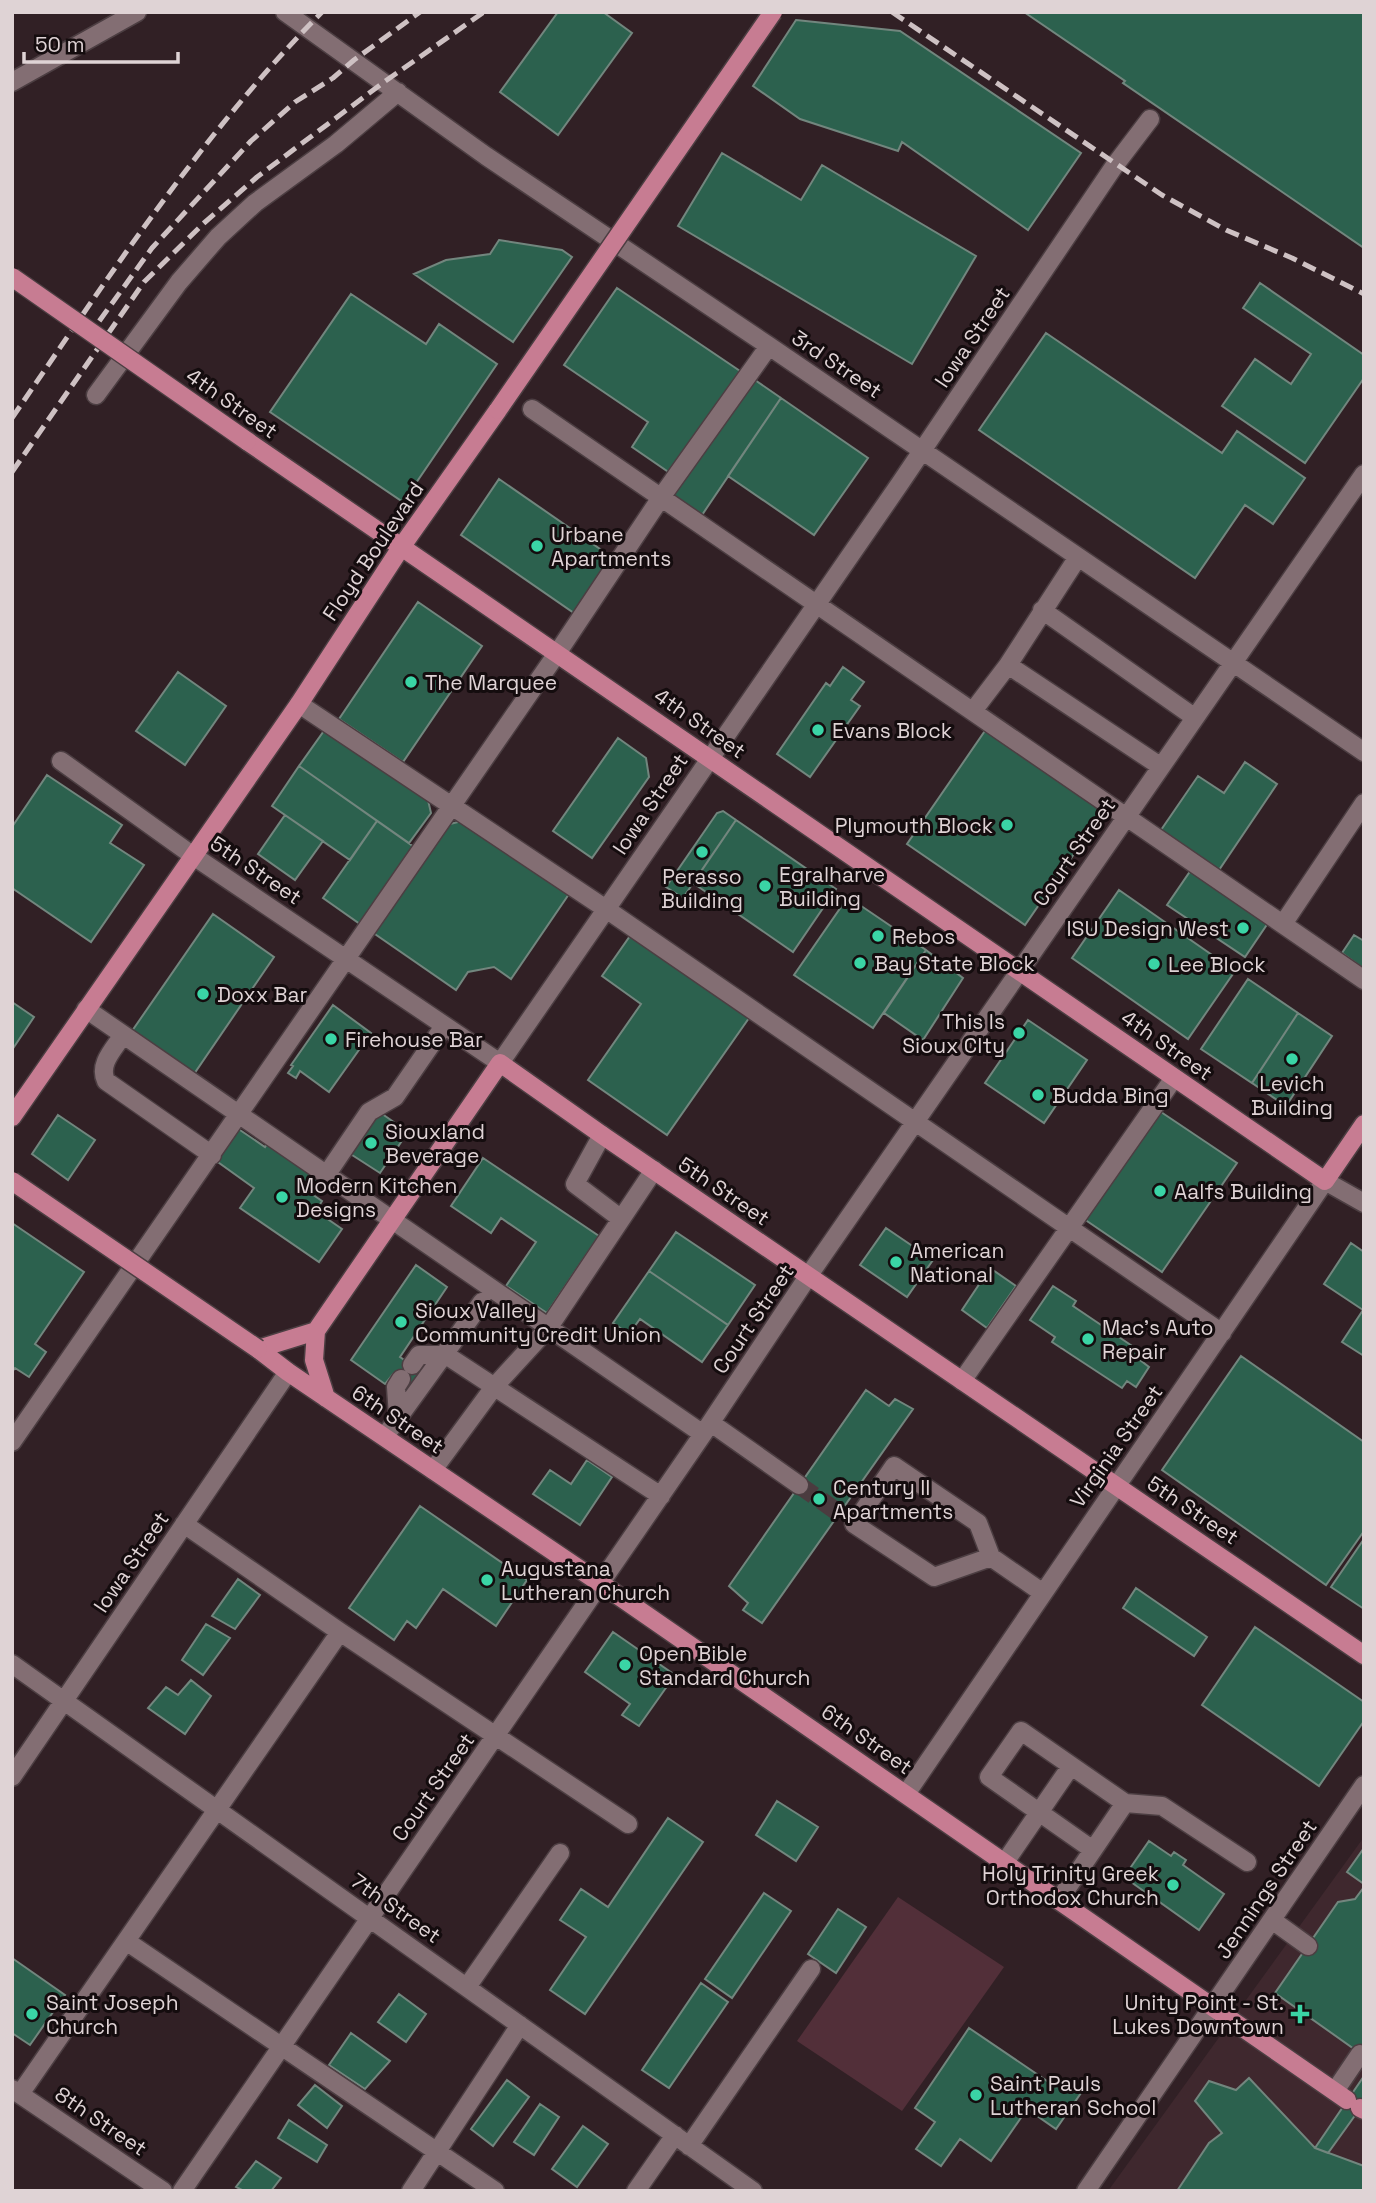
<svg xmlns="http://www.w3.org/2000/svg" width="1376" height="2203" font-family="'Space Grotesk',sans-serif">
	<rect width="100%" height="100%" fill="#312025"/>
	<path fill="#3f282e" d="M 1364,1837 L 1364,2191 L 1108,2191 Z"/>
	<path fill="#522f39" d="M 898,1897 L 1004,1967 L 902,2111 L 797,2041 Z"/>
	<path fill="#2c614e" stroke="#72867e" stroke-width="2" d="M 558,12 L 603,12 L 632,33 L 558,135 L 500,92 Z
		M 1024,12 L 1364,12 L 1364,248 L 1123,83 L 1125,81 Z
		M 796,20 L 900,31 L 1081,153 L 1028,230 L 902,142 L 898,151 L 800,119 L 753,86 Z
		M 722,153 L 801,200 L 822,165 L 976,256 L 912,364 L 678,226 Z
		M 499,240 L 562,250 L 572,257 L 513,342 L 414,274 L 446,260 L 490,254 Z
		M 1260,283 L 1364,355 L 1364,378 L 1305,463 L 1222,406 L 1255,359 L 1291,384 L 1311,354 L 1243,308 Z
		M 617,288 L 740,371 L 670,473 L 632,447 L 648,422 L 564,365 Z
		M 351,294 L 426,344 L 439,324 L 497,364 L 403,502 L 270,412 Z
		M 1046,333 L 1222,453 L 1237,431 L 1305,478 L 1273,524 L 1245,505 L 1195,578 L 979,430 Z
		M 752,378 L 781,398 L 702,515 L 673,496 Z
		M 781,398 L 868,458 L 814,535 L 728,476 Z
		M 499,479 L 613,558 L 574,613 L 461,535 Z
		M 418,602 L 482,646 L 403,762 L 339,719 Z
		M 843,667 L 864,682 L 851,700 L 860,706 L 810,777 L 777,754 L 826,683 L 830,686 Z
		M 178,672 L 226,706 L 185,765 L 136,731 Z
		M 989,725 L 1107,806 L 1025,925 L 907,844 Z
		M 326,728 L 428,800 L 431,813 L 409,843 L 299,766 Z
		M 618,738 L 646,758 L 649,777 L 592,858 L 553,831 Z
		M 1245,762 L 1277,784 L 1219,870 L 1161,830 L 1198,776 L 1224,793 Z
		M 299,766 L 377,821 L 350,860 L 272,806 Z
		M 47,775 L 122,825 L 110,843 L 144,865 L 91,942 L 12,888 L 12,827 Z
		M 723,811 L 736,820 L 683,898 L 666,887 L 717,813 Z
		M 285,815 L 323,841 L 295,880 L 258,854 Z
		M 736,820 L 836,889 L 793,952 L 693,883 Z
		M 377,821 L 414,847 L 360,924 L 323,898 Z
		M 462,821 L 569,894 L 511,979 L 494,967 L 468,972 L 456,990 L 372,932 L 446,825 Z
		M 1191,870 L 1268,923 L 1245,957 L 1167,905 Z
		M 1119,890 L 1235,971 L 1188,1039 L 1072,958 Z
		M 848,897 L 926,950 L 873,1028 L 794,975 Z
		M 213,914 L 274,957 L 194,1074 L 132,1031 Z
		M 1354,935 L 1364,941 L 1364,969 L 1342,953 Z
		M 630,936 L 749,1018 L 667,1135 L 588,1080 L 641,1004 L 602,976 Z
		M 926,950 L 963,978 L 923,1040 L 884,1013 Z
		M 1248,979 L 1298,1013 L 1252,1083 L 1201,1049 Z
		M 12,1002 L 34,1017 L 12,1050 Z
		M 333,1005 L 371,1033 L 329,1092 L 300,1071 L 296,1078 L 288,1073 L 293,1066 L 291,1065 Z
		M 1298,1013 L 1332,1036 L 1286,1106 L 1252,1083 Z
		M 1028,1020 L 1087,1060 L 1044,1123 L 985,1083 Z
		M 1158,1110 L 1237,1163 L 1162,1272 L 1084,1219 Z
		M 378,1111 L 408,1132 L 380,1173 L 349,1153 Z
		M 58,1115 L 95,1140 L 68,1180 L 32,1154 Z
		M 237,1128 L 265,1147 L 269,1141 L 320,1176 L 309,1192 L 322,1201 L 316,1211 L 342,1229 L 319,1262 L 240,1208 L 254,1188 L 215,1160 Z
		M 483,1158 L 599,1236 L 547,1313 L 506,1286 L 536,1242 L 501,1218 L 491,1233 L 451,1206 Z
		M 12,1223 L 84,1272 L 35,1344 L 46,1352 L 29,1377 L 15,1368 L 12,1372 Z
		M 886,1228 L 933,1260 L 907,1297 L 860,1265 Z
		M 676,1232 L 755,1285 L 728,1325 L 649,1271 Z
		M 1351,1243 L 1364,1252 L 1364,1356 L 1342,1342 L 1363,1310 L 1324,1284 Z
		M 416,1265 L 447,1287 L 400,1357 L 426,1375 L 416,1389 L 393,1374 L 385,1384 L 351,1360 Z
		M 990,1268 L 1016,1286 L 987,1328 L 962,1310 Z
		M 649,1271 L 728,1325 L 702,1362 L 640,1319 L 629,1334 L 613,1323 Z
		M 1053,1286 L 1076,1301 L 1073,1306 L 1144,1354 L 1140,1360 L 1149,1367 L 1136,1387 L 1127,1381 L 1122,1388 L 1052,1342 L 1055,1337 L 1030,1320 Z
		M 1241,1356 L 1364,1442 L 1364,1531 L 1326,1585 L 1162,1470 Z
		M 866,1390 L 889,1406 L 895,1399 L 913,1409 L 762,1623 L 743,1610 L 748,1603 L 729,1586 Z
		M 587,1460 L 612,1477 L 580,1525 L 533,1494 L 550,1470 L 571,1484 Z
		M 420,1506 L 527,1580 L 496,1626 L 443,1589 L 416,1628 L 407,1621 L 394,1640 L 349,1608 Z
		M 1364,1539 L 1364,1609 L 1331,1587 Z
		M 238,1579 L 260,1595 L 235,1629 L 212,1616 Z
		M 1136,1588 L 1207,1637 L 1194,1656 L 1123,1608 Z
		M 206,1624 L 230,1638 L 203,1675 L 182,1660 Z
		M 1255,1627 L 1364,1702 L 1364,1721 L 1319,1786 L 1202,1705 Z
		M 613,1632 L 675,1675 L 639,1726 L 622,1715 L 630,1704 L 585,1672 Z
		M 191,1680 L 211,1696 L 185,1734 L 148,1708 L 166,1687 L 178,1695 Z
		M 777,1801 L 818,1827 L 796,1861 L 756,1835 Z
		M 668,1818 L 703,1842 L 585,2014 L 550,1990 L 586,1937 L 560,1920 L 581,1889 L 608,1907 Z
		M 1149,1841 L 1171,1856 L 1174,1852 L 1186,1860 L 1183,1865 L 1224,1894 L 1199,1930 L 1158,1901 L 1155,1906 L 1142,1897 L 1145,1892 L 1124,1877 Z
		M 1364,1848 L 1364,1884 L 1347,1872 Z
		M 1364,1887 L 1364,2056 L 1275,1993 L 1338,1902 L 1355,1899 Z
		M 764,1893 L 791,1911 L 732,1998 L 705,1979 Z
		M 838,1909 L 866,1927 L 836,1973 L 808,1954 Z
		M 12,1958 L 65,1995 L 30,2045 L 12,2033 Z
		M 701,1983 L 728,2002 L 669,2088 L 642,2070 Z
		M 399,1994 L 426,2014 L 406,2042 L 378,2022 Z
		M 969,2028 L 1056,2087 L 1061,2080 L 1081,2093 L 1056,2129 L 1027,2109 L 991,2161 L 960,2139 L 941,2166 L 916,2149 L 935,2122 L 915,2108 Z
		M 351,2033 L 390,2061 L 365,2089 L 329,2065 Z
		M 1364,2076 L 1364,2103 L 1328,2153 L 1315,2148 Z
		M 1249,2078 L 1315,2148 L 1364,2166 L 1364,2191 L 1177,2191 L 1209,2143 L 1222,2133 L 1195,2101 L 1209,2081 L 1236,2090 Z
		M 507,2080 L 529,2097 L 493,2146 L 471,2129 Z
		M 315,2085 L 342,2106 L 327,2128 L 298,2105 Z
		M 540,2104 L 559,2117 L 534,2155 L 514,2142 Z
		M 289,2120 L 327,2145 L 317,2162 L 278,2138 Z
		M 583,2126 L 608,2144 L 577,2187 L 552,2169 Z
		M 256,2161 L 281,2178 L 271,2191 L 244,2191 L 236,2187 Z"/>
	<g fill="none" stroke-linecap="round" stroke-linejoin="round">
		<path stroke="#4b3b3f" stroke-width="18" stroke-dasharray="18 9" stroke-linecap="butt" d="M 799,1485 L 839,1513"/>
		<defs>
			<path id="minor" d="M 285,12 L 486,156 L 769,346 L 1364,752
				M 12,82 L 137,12
				M 96,395 L 179,282 L 218,237 L 255,203 L 336,144 L 398,92
				M 532,409 L 1364,980
				M 1042,610 L 1194,717
				M 1008,665 L 1078,557
				M 299,704 L 606,909 L 1222,1333
				M 973,711 L 1008,665 L 1160,766
				M 61,761 L 192,855 L 500,1063 L 901,482 L 1115,165 L 1150,119
				M 1283,924 L 1364,803
				M 86,1009 L 703,1434
				M 123,1035 C 114,1049 98,1064 106,1081 L 212,1155
				M 602,1135 L 575,1184 L 620,1218
				M 327,1174 L 369,1112 L 395,1097 L 444,1026
				M 412,1365 L 419,1355 L 446,1355 L 661,1496
				M 962,1381 L 1174,1078
				M 398,1417 L 396,1387 L 401,1379
				M 711,1423 L 799,1485
				M 385,1436 L 482,1302
				M 12,1442 L 558,652 L 662,496 L 769,346
				M 433,1470 L 494,1387 L 549,1327 L 654,1170
				M 184,1524 L 340,1632 L 628,1824
				M 991,1557 L 934,1577 L 854,1524 L 894,1466 L 978,1523 L 991,1557 L 1043,1593
				M 12,1664 L 753,2191
				M 12,1777 L 288,1372
				M 906,1794 L 1325,1181 L 1364,1203
				M 1093,1850 L 989,1777 L 1021,1731 L 1125,1803 L 1162,1806 L 1247,1862
				M 1005,1862 L 1071,1766
				M 1059,1900 L 1125,1803
				M 1272,1920 L 1308,1946
				M 126,1941 L 495,2191
				M 467,1987 L 560,1853
				M 12,2089 L 163,2191
				M 1335,2091 L 1360,2054
				M 20,2094 L 340,1632
				M 689,2146 L 811,1969
				M 182,2191 L 703,1434 L 809,1275 L 1364,474
				M 411,2191 L 520,2025
				M 636,2191 L 675,2135
				M 1086,2191 L 1364,1785"/>
			<path id="major" d="M 247,441 L 1325,1181 L 1364,1124
				M 12,1117 L 299,704 L 402,546 L 498,410
				M 258,1349 L 288,1372 L 600,1583 L 1347,2100
				M 258,1349 L 316,1331
				M 326,1398 L 314,1360 L 316,1331 L 500,1063 L 602,1135 L 1364,1655
				M 1360,2108 L 1364,2110"/>
		</defs>
		<use href="#minor" stroke="#4c3e42" stroke-width="21"/>
		<use href="#major" stroke="#4c3e42" stroke-width="21"/>
		<use href="#minor" stroke="#836e73" stroke-width="18"/>
		<use href="#major" stroke="#c77c92" stroke-width="18"/>
		<path stroke="#cec1c3" stroke-width="5" stroke-dasharray="14 7" stroke-linecap="butt" d="M 892,12 L 1162,195 L 1226,230 L 1292,258 L 1364,294
			M 87,338 L 152,248 L 251,141 L 295,102 L 333,78 L 354,60 L 420,12
			M 12,418 C 108,278 202,133 322,12
			M 12,472 L 144,282 L 204,223 L 257,177 L 384,82 L 484,12"/>
		<defs>
			<path id="major-bridge" d="M 12,277 L 247,441
				M 498,410 L 773,12
				M 12,1181 L 258,1349"/>
		</defs>
		<use href="#major-bridge" stroke="#4c3e42" stroke-width="21" stroke-linecap="butt"/>
		<use href="#major-bridge" stroke="#c77c92" stroke-width="18"/>
	</g>
	<g fill="#3ad4a5" stroke="#140c0e" stroke-width="2.5">
		<circle cx="537" cy="546" r="7"/>
		<circle cx="411" cy="682" r="7"/>
		<circle cx="818" cy="730" r="7"/>
		<circle cx="1007" cy="825" r="7"/>
		<circle cx="702" cy="852" r="7"/>
		<circle cx="765" cy="886" r="7"/>
		<circle cx="1243" cy="928" r="7"/>
		<circle cx="878" cy="936" r="7"/>
		<circle cx="860" cy="963" r="7"/>
		<circle cx="1154" cy="964" r="7"/>
		<circle cx="203" cy="994" r="7"/>
		<circle cx="1019" cy="1033" r="7"/>
		<circle cx="331" cy="1039" r="7"/>
		<circle cx="1292" cy="1059" r="7"/>
		<circle cx="1038" cy="1095" r="7"/>
		<circle cx="371" cy="1143" r="7"/>
		<circle cx="1160" cy="1191" r="7"/>
		<circle cx="282" cy="1197" r="7"/>
		<circle cx="896" cy="1262" r="7"/>
		<circle cx="401" cy="1322" r="7"/>
		<circle cx="1088" cy="1339" r="7"/>
		<circle cx="819" cy="1499" r="7"/>
		<circle cx="487" cy="1580" r="7"/>
		<circle cx="625" cy="1665" r="7"/>
		<circle cx="1173" cy="1885" r="7"/>
		<circle cx="32" cy="2014" r="7"/>
		<path d="M1296.5 2003.5h7v7h7v7h-7v7h-7v-7h-7v-7h7z"/>
		<circle cx="976" cy="2095" r="7"/>
	</g>
	<g text-anchor="middle" dominant-baseline="central" stroke-width="6" stroke-linejoin="round" paint-order="stroke">
		<g font-size="21" fill="#dfd3d5" stroke="#140c0e">
			<text transform="translate(972 337) rotate(-56)">Iowa Street</text>
			<text transform="translate(837 364) rotate(34)">3rd Street</text>
			<text transform="translate(232 403) rotate(35)">4th Street</text>
			<text transform="translate(373 551) rotate(-56)">Floyd Boulevard</text>
			<text transform="translate(700 723) rotate(35)">4th Street</text>
			<text transform="translate(650 804) rotate(-56)">Iowa Street</text>
			<text transform="translate(1074 852) rotate(-55)">Court Street</text>
			<text transform="translate(256 870) rotate(34)">5th Street</text>
			<text transform="translate(1167 1045) rotate(35)">4th Street</text>
			<text transform="translate(724 1191) rotate(34)">5th Street</text>
			<text transform="translate(753 1319) rotate(-56)">Court Street</text>
			<text transform="translate(398 1419) rotate(34)">6th Street</text>
			<text transform="translate(1116 1446) rotate(-55)">Virginia Street</text>
			<text transform="translate(1193 1510) rotate(34)">5th Street</text>
			<text transform="translate(131 1562) rotate(-56)">Iowa Street</text>
			<text transform="translate(867 1739) rotate(35)">6th Street</text>
			<text transform="translate(433 1787) rotate(-55)">Court Street</text>
			<text transform="translate(1266 1889) rotate(-56)">Jennings Street</text>
			<text transform="translate(396 1908) rotate(35)">7th Street</text>
			<text transform="translate(101 2121) rotate(34)">8th Street</text>
		</g>
		<g font-size="21" fill="#dfd3d5" stroke="#140c0e" text-anchor="start">
			<text x="551" y="534">Urbane<tspan x="551" dy="24">Apartments</tspan></text>
			<text x="425" y="682">The Marquee</text>
			<text x="832" y="730">Evans Block</text>
			<text x="993" y="825" text-anchor="end">Plymouth Block</text>
			<text x="779" y="874">Egralharve<tspan x="779" dy="24">Building</tspan></text>
			<text x="702" y="876" text-anchor="middle">Perasso<tspan x="702" dy="24">Building</tspan></text>
			<text x="1229" y="928" text-anchor="end">ISU Design West</text>
			<text x="892" y="936">Rebos</text>
			<text x="874" y="963">Bay State Block</text>
			<text x="1168" y="964">Lee Block</text>
			<text x="217" y="994">Doxx Bar</text>
			<text x="1005" y="1021" text-anchor="end">This Is<tspan x="1005" dy="24">Sioux CIty</tspan></text>
			<text x="345" y="1039">Firehouse Bar</text>
			<text x="1292" y="1083" text-anchor="middle">Levich<tspan x="1292" dy="24">Building</tspan></text>
			<text x="1052" y="1095">Budda Bing</text>
			<text x="385" y="1131">Siouxland<tspan x="385" dy="24">Beverage</tspan></text>
			<text x="296" y="1185">Modern Kitchen<tspan x="296" dy="24">Designs</tspan></text>
			<text x="1174" y="1191">Aalfs Building</text>
			<text x="910" y="1250">American<tspan x="910" dy="24">National</tspan></text>
			<text x="415" y="1310">Sioux Valley<tspan x="415" dy="24">Community Credit Union</tspan></text>
			<text x="1102" y="1327">Mac's Auto<tspan x="1102" dy="24">Repair</tspan></text>
			<text x="833" y="1487">Century II<tspan x="833" dy="24">Apartments</tspan></text>
			<text x="501" y="1568">Augustana<tspan x="501" dy="24">Lutheran Church</tspan></text>
			<text x="639" y="1653">Open Bible<tspan x="639" dy="24">Standard Church</tspan></text>
			<text x="1159" y="1873" text-anchor="end">Holy Trinity Greek<tspan x="1159" dy="24">Orthodox Church</tspan></text>
			<text x="46" y="2002">Saint Joseph<tspan x="46" dy="24">Church</tspan></text>
			<text x="1284" y="2002" text-anchor="end">Unity Point - St.<tspan x="1284" dy="24">Lukes Downtown</tspan></text>
			<text x="990" y="2083">Saint Pauls<tspan x="990" dy="24">Lutheran School</tspan></text>
		</g>
	</g>
	<rect width="1376" height="2203" fill="none" stroke="#dfd3d5" stroke-width="28"/>
	<path d="M24 52v10h154v-10" fill="none" stroke="#dfd3d5" stroke-width="3.5"/>
	<text x="35" y="52" font-size="21" fill="#dfd3d5" stroke="#140c0e" stroke-width="5" paint-order="stroke">50 m</text>
</svg>
